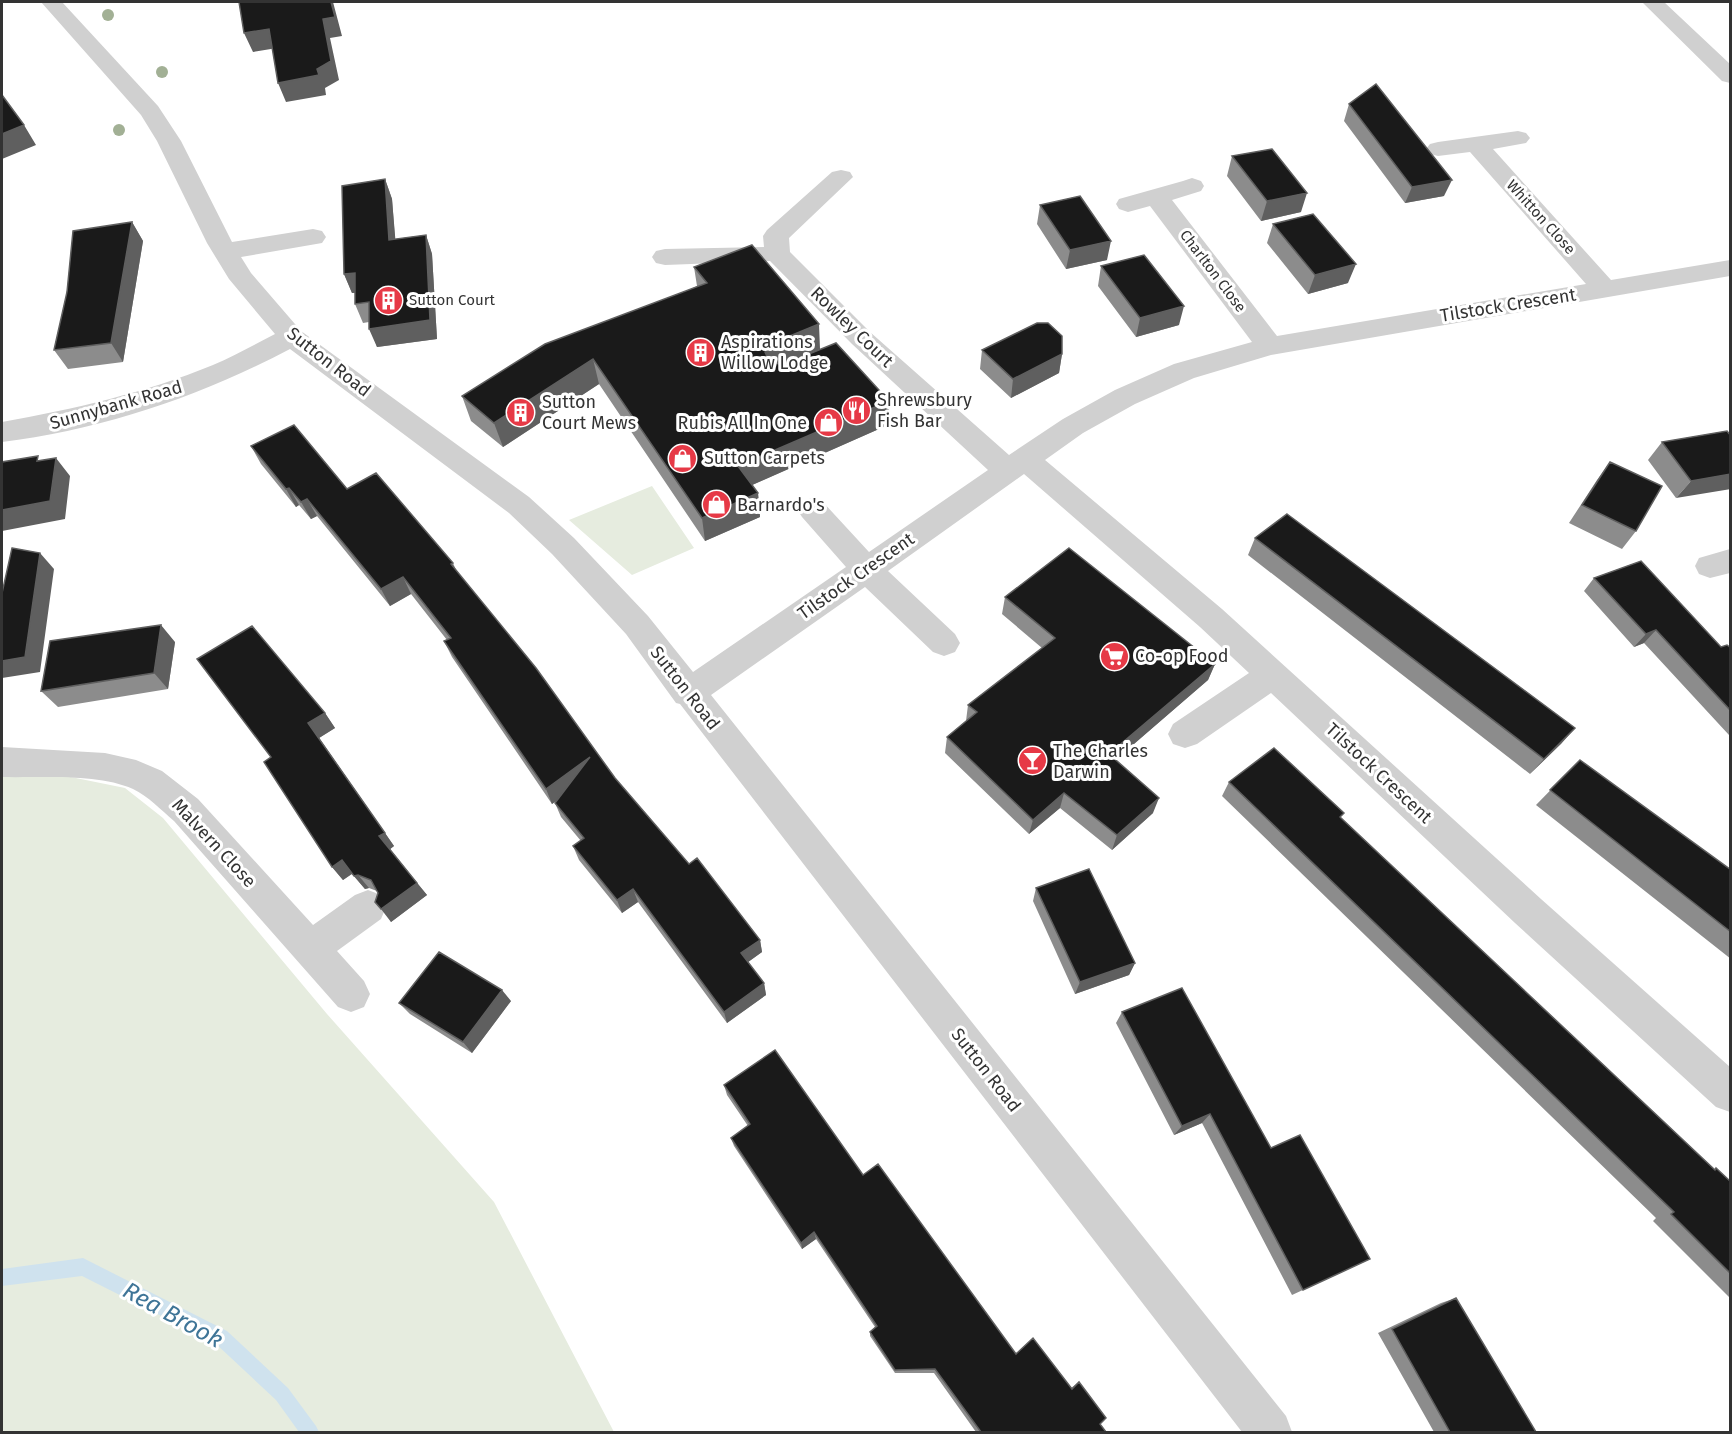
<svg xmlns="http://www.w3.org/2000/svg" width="1732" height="1434" font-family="'Fira Sans',sans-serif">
	<rect width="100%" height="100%" fill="#fff"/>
	<path fill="#e6ecdf" d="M 652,486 L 694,548 L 632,575 L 569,520 Z
		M 2,771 L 61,775 L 125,788 L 163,818 L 327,1014 L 494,1202 L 614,1432 L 2,1432 Z"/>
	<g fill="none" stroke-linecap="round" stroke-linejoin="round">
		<path fill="#cfe2ee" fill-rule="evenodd" d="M 83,1258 L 227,1331 L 288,1388 L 316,1426 L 319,1432 L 299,1432 L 276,1400 L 215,1343 L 82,1276 L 2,1286 L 2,1269 Z"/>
		<path fill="#d0d0d0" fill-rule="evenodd" d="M 41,2 L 62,2 L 158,106 L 181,141 L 232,242 L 313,229 L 322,231 L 326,237 L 322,243 L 241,257 L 251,273 L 301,331 L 529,497 L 574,538 L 648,616 L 693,672 L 846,567 L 802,517 L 797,509 L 802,501 L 812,498 L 822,501 L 869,552 L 988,470 L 852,344 L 770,261 L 665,265 L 656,263 L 652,257 L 656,251 L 665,249 L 764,247 L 763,236 L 767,230 L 832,172 L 841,170 L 850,172 L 853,177 L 789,238 L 790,252 L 870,332 L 1009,455 L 1063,419 L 1115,390 L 1174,364 L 1252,342 L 1150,206 L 1128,212 L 1119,209 L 1116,204 L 1119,199 L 1183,181 L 1192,178 L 1201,181 L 1204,186 L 1201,191 L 1172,200 L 1277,336 L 1586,284 L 1470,152 L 1438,156 L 1430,154 L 1426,149 L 1430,144 L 1438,142 L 1518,131 L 1526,133 L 1530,138 L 1526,143 L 1493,149 L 1611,280 L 1730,260 L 1730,276 L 1271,355 L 1194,378 L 1135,404 L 1083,433 L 1045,460 L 1222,609 L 1541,899 L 1730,1067 L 1730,1112 L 1716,1107 L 1515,923 L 1271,693 L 1197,744 L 1185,748 L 1173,744 L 1168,734 L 1173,724 L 1249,673 L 1200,627 L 1024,474 L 888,571 L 955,634 L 960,643 L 955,652 L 944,656 L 933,652 L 865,587 L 711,695 L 1286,1416 L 1292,1432 L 1242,1432 L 680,704 L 676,703 L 626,634 L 552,554 L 509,513 L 290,349 C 201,396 102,430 2,442 L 2,422 C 74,409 145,393 213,365 C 234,356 254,345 275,334 L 229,279 L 207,243 L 157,141 L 141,115 Z
			M 1642,2 L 1664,2 L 1730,64 L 1730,83 L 1722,81 Z
			M 1730,549 L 1730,573 L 1710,578 L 1699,574 L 1695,566 L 1699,558 Z
			M 2,747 L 105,753 L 136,760 L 162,771 L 198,799 L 313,925 L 355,895 L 368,890 L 381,895 L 386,907 L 381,919 L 337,951 L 364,981 L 370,994 L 364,1007 L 351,1012 L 338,1007 L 174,821 C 161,810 148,796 133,789 C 97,773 41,778 2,777 Z"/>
	</g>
	<g fill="#a2b095">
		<circle cx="108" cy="15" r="6"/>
		<circle cx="162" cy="72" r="6"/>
		<circle cx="119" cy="130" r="6"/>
	</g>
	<path fill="#8c8c8c" d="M 1349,104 L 1444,196 L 1405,203 L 1344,121 Z
		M 1232,156 L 1301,212 L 1261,221 L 1227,176 Z
		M 385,179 L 392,199 L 395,239 L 426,235 L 432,254 L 437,339 L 377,347 L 369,322 L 363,323 L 355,304 L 355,293 L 352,293 L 344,274 Z
		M 1040,205 L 1107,260 L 1066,269 L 1037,224 Z
		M 132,222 L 143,241 L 123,362 L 68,369 L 54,350 L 67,292 Z
		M 1273,224 L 1348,283 L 1308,294 L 1267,243 Z
		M 1101,266 L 1179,325 L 1136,337 L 1098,286 Z
		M 694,267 L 820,349 L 781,365 L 888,425 L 752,485 L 758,493 L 760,517 L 705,541 L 599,384 L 503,447 L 471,421 L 462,396 L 697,286 Z
		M 982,350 L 1062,354 L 1059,373 L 1011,398 L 980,369 Z
		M 1731,436 L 1676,498 L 1648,460 L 1662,442 Z
		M 251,446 L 347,489 L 453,563 L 456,570 L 615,778 L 689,864 L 760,940 L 762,952 L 748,962 L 764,983 L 766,995 L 727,1023 L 638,902 L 622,913 L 579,860 L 573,846 L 581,841 L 561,817 L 555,803 L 556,801 L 552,804 L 452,657 L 444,641 L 447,640 L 411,594 L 390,606 L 317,516 L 311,519 L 299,505 L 296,507 L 261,464 Z
		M 1610,462 L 1636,531 L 1622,549 L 1569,523 L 1597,480 Z
		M 1255,538 L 1575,728 L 1530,774 L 1248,555 Z
		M 1594,578 L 1721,647 L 1731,648 L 1731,735 L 1729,735 L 1644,643 L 1634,647 L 1584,591 Z
		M 1005,597 L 1215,664 L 1208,680 L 1115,760 L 1153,813 L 1112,850 L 1060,808 L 1029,834 L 945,753 L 947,737 L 966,721 L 968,705 L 1042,648 L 1002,614 Z
		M 175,642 L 168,689 L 58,707 L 41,691 Z
		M 325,713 L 335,728 L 319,738 L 394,846 L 390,849 L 427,895 L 391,922 L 377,891 L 369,888 L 365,889 L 352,874 L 343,880 L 332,867 L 271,757 Z
		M 1580,760 L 1731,870 L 1731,959 L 1536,805 Z
		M 1229,782 L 1341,818 L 1714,1169 L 1716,1168 L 1731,1182 L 1731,1299 L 1653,1221 L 1656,1218 L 1222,796 Z
		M 1036,888 L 1135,963 L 1129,975 L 1075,994 L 1033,901 Z
		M 511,1001 L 472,1053 L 410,1014 L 399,1003 Z
		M 1122,1012 L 1271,1148 L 1370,1259 L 1292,1295 L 1202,1123 L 1174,1135 L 1116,1023 Z
		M 724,1085 L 863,1175 L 1016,1354 L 1071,1388 L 1079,1382 L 1100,1424 L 1106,1432 L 976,1432 L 934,1373 L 895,1373 L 870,1336 L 870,1332 L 875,1327 L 816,1239 L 802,1249 L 734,1146 L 731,1138 L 748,1126 L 727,1095 Z
		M 1456,1298 L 1536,1432 L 1434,1432 L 1378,1333 L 1441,1303 Z"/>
	<path fill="#5f5f5f" d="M 331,2 L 333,2 L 342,36 L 330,38 L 339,80 L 325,88 L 326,95 L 286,102 L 278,83 L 317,69 L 323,19 Z
		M 269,29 L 277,48 L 253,52 L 244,33 Z
		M 24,125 L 36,145 L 2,159 L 2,134 Z
		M 385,179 L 392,199 L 397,259 L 389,240 Z
		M 1452,180 L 1444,196 L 1405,203 L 1412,187 Z
		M 1307,193 L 1301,212 L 1261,221 L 1267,201 Z
		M 132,222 L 143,241 L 123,362 L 111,343 Z
		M 426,235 L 432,254 L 437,339 L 377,347 L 369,329 Z
		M 1111,241 L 1107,260 L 1066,269 L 1070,250 Z
		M 1356,264 L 1348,283 L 1308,294 L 1315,275 Z
		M 355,273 L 363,292 L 352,293 L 344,274 Z
		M 1184,306 L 1179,325 L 1136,337 L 1140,318 Z
		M 819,324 L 820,349 L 772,369 L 765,352 L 770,344 Z
		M 1062,354 L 1059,373 L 1011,398 L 1013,379 Z
		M 593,359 L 599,384 L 503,447 L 494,423 Z
		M 889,401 L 888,425 L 741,490 L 738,466 Z
		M 56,458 L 70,476 L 65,519 L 2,531 L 2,510 Z
		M 1731,474 L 1731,489 L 1676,498 L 1691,481 Z
		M 289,488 L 299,505 L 296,507 L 286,489 Z
		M 758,493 L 760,517 L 705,541 L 702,518 Z
		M 307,499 L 317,516 L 311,519 L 301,502 Z
		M 40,553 L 54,569 L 40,672 L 2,678 L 2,661 Z
		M 403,577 L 411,594 L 390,606 L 381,589 Z
		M 161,625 L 175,642 L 168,689 L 154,673 Z
		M 1656,630 L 1644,643 L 1634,647 L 1646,634 Z
		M 1215,664 L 1208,680 L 1104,770 L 1109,754 Z
		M 325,713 L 335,728 L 319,738 L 394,846 L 389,850 L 379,836 L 308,723 Z
		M 1575,728 L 1561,744 L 1530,774 L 1544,759 Z
		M 590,757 L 595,772 L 552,804 L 546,789 Z
		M 1064,793 L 1060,808 L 1029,834 L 1033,820 Z
		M 1159,798 L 1153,813 L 1112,850 L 1117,835 Z
		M 342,860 L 353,873 L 343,880 L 332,867 Z
		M 358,875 L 369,888 L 365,889 L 354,876 Z
		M 417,883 L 427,895 L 391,922 L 381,909 Z
		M 633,889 L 638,902 L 622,913 L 617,900 Z
		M 760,940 L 762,952 L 744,965 L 741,953 Z
		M 1135,963 L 1129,975 L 1075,994 L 1080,982 Z
		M 764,983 L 766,995 L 727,1023 L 724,1012 Z
		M 502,990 L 511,1001 L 472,1053 L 463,1042 Z
		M 1210,1114 L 1202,1123 L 1174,1135 L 1182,1126 Z
		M 814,1232 L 816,1239 L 802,1249 L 801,1243 Z"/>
	<path fill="#1a1a1a" stroke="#5f5f5f" stroke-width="1.5" d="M 239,2 L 331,2 L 335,17 L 323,19 L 331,61 L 317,69 L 319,75 L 278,83 L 269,29 L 244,33 Z
		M 1376,84 L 1452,180 L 1412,187 L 1349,104 Z
		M 2,95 L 24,125 L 2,134 Z
		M 1272,149 L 1307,193 L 1267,201 L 1232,156 Z
		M 385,179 L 389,240 L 426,235 L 430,320 L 369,329 L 369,302 L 355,304 L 355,273 L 344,274 L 342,186 Z
		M 1080,196 L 1111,241 L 1070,250 L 1040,205 Z
		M 1313,214 L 1356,264 L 1315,275 L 1273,224 Z
		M 132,222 L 111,343 L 54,350 L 67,292 L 73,231 Z
		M 752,245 L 819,324 L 770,344 L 765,352 L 769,361 L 782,365 L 836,343 L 889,401 L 738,466 L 758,493 L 702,518 L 593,359 L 494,423 L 462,396 L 545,344 L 707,283 L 694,267 Z
		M 1144,255 L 1184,306 L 1140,318 L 1101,266 Z
		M 1037,323 L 1048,323 L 1062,336 L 1062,354 L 1013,379 L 982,350 Z
		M 294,425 L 347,489 L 376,473 L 453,563 L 451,564 L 536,668 L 615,778 L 689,864 L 697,858 L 760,940 L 741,953 L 764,983 L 724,1012 L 633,889 L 617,900 L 573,846 L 584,838 L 555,803 L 590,757 L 546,789 L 444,641 L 451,638 L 403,577 L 381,589 L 307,499 L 301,502 L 289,488 L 286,489 L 251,446 Z
		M 1727,431 L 1731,436 L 1731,474 L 1691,481 L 1662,442 Z
		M 38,456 L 37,461 L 56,458 L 50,501 L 2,510 L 2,462 Z
		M 1610,462 L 1662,486 L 1636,531 L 1582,505 Z
		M 1287,514 L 1575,728 L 1544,759 L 1255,538 Z
		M 12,548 L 40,553 L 25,657 L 2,661 L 2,593 Z
		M 1069,548 L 1215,664 L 1109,754 L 1159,798 L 1117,835 L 1064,793 L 1033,820 L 947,737 L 977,712 L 968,705 L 1055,638 L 1005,597 Z
		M 1641,561 L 1721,647 L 1727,645 L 1731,648 L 1731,711 L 1656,630 L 1646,634 L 1594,578 Z
		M 161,625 L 154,673 L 41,691 L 50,641 Z
		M 252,626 L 325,713 L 308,723 L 385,833 L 379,836 L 417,883 L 381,909 L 375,902 L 378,893 L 371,880 L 358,875 L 354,876 L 342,860 L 332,867 L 264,762 L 271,757 L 197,659 Z
		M 1274,748 L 1344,813 L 1340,817 L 1715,1170 L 1716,1168 L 1731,1182 L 1731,1274 L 1671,1214 L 1674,1212 L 1229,782 Z
		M 1580,760 L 1731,870 L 1731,932 L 1550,790 Z
		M 1089,869 L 1135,963 L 1080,982 L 1036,888 Z
		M 439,952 L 502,990 L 463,1042 L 399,1003 Z
		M 1182,988 L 1271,1148 L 1300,1135 L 1370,1259 L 1303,1290 L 1210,1114 L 1182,1126 L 1122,1012 Z
		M 775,1050 L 863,1175 L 878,1164 L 1016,1354 L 1033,1338 L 1072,1389 L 1079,1382 L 1106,1418 L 1100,1424 L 1106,1432 L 981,1432 L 935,1369 L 895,1370 L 870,1332 L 877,1326 L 814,1232 L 801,1243 L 731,1138 L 750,1124 L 724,1085 Z
		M 1456,1298 L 1536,1432 L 1450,1432 L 1392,1329 Z"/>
	<defs>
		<symbol id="building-disc" viewBox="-11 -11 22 22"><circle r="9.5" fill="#e63946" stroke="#fff"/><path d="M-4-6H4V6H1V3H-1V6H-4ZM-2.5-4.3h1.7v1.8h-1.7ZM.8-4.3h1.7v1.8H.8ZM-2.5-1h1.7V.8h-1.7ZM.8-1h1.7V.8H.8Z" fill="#fff"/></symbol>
		<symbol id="restaurant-disc" viewBox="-11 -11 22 22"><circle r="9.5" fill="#e63946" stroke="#fff"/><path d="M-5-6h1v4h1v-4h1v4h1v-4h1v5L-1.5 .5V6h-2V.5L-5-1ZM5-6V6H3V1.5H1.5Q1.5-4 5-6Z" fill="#fff"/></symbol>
		<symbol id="shop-disc" viewBox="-11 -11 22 22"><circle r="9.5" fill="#e63946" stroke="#fff"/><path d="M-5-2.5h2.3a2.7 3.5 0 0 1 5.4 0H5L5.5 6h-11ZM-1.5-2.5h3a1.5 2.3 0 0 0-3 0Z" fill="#fff"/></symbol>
		<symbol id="supermarket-disc" viewBox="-11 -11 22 22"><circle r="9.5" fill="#e63946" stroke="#fff"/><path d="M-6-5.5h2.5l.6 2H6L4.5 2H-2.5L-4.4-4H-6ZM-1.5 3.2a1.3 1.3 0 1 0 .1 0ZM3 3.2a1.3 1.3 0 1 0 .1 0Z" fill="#fff"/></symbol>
		<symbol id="bar-disc" viewBox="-11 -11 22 22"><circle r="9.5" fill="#e63946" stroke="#fff"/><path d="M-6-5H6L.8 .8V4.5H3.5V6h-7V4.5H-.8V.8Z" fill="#fff"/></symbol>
	</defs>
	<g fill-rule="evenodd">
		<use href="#building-disc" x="372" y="284" width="33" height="33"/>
		<use href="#building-disc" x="684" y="336" width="33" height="33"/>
		<use href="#restaurant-disc" x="840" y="394" width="33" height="33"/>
		<use href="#building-disc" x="504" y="396" width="33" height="33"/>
		<use href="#shop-disc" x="812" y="406" width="33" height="33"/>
		<use href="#shop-disc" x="666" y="442" width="33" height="33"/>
		<use href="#shop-disc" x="700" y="488" width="33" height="33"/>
		<use href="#supermarket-disc" x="1098" y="640" width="33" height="33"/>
		<use href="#bar-disc" x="1016" y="744" width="33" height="33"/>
	</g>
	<g text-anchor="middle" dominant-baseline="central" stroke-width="6" stroke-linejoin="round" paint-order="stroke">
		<g font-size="15" fill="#333" stroke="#fff">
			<text transform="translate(1541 217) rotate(48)">Whitton Close</text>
			<text transform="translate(1213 271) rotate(53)">Charlton Close</text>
		</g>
		<g font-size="15" fill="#333" stroke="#fff" text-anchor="start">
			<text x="409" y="300">Sutton Court</text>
		</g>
		<g font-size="18" fill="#333" stroke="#fff">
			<text transform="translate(1508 305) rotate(-9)">Tilstock Crescent</text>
			<text transform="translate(852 327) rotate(44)">Rowley Court</text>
			<text transform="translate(329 362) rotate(38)">Sutton Road</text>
			<text transform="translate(116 405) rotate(-16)">Sunnybank Road</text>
			<text transform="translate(856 576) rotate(-35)">Tilstock Crescent</text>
			<text transform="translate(685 688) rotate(52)">Sutton Road</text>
			<text transform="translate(1379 773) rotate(43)">Tilstock Crescent</text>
			<text transform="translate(214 843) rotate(47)">Malvern Close</text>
			<text transform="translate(986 1070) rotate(52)">Sutton Road</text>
		</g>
		<g font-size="18" fill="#333" stroke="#fff" text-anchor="start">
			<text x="721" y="342">Aspirations<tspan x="721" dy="21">Willow Lodge</tspan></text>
			<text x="877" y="400">Shrewsbury<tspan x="877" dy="21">Fish Bar</tspan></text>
			<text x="542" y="402">Sutton<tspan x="542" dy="21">Court Mews</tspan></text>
			<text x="807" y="423" text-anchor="end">Rubis All In One</text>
			<text x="704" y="458">Sutton Carpets</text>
			<text x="737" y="505">Barnardo's</text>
			<text x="1135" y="656">Co-op Food</text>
			<text x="1053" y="751">The Charles<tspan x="1053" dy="21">Darwin</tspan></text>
		</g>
		<g font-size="24" font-style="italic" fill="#3f7597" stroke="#fff">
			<text transform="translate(173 1315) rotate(29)">Rea Brook</text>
		</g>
	</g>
	<rect width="1732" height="1434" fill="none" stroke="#333333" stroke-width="6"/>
</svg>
